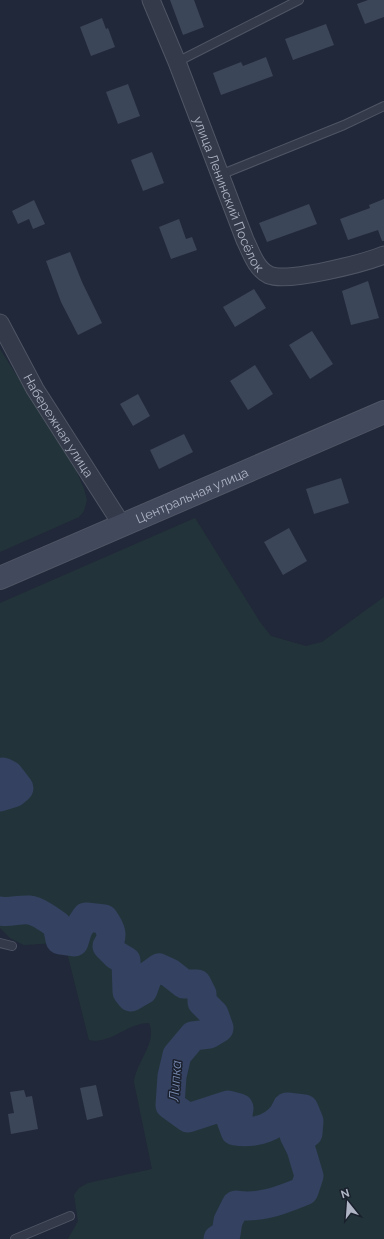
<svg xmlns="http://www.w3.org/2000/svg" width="384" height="1239" font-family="Raleway,sans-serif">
	<rect width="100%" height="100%" fill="#212839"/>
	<path fill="#22343a" d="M 0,349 L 75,468 L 84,489 L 87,500 L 84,511 L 79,517 L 0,552 Z
		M 195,518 L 260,622 L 271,636 L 306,646 L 322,642 L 384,597 L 384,1239 L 68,1239 L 78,1221 L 74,1195 L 79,1188 L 88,1183 L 152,1169 L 134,1082 C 136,1062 158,1042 149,1023 C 129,1022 110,1045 89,1040 L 66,948 L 55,943 L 24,945 L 10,938 L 0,928 L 0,603 Z"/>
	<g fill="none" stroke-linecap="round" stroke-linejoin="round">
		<path stroke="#344160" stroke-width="29" d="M 0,777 L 3,772 L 9,775 L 19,788 L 13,793 L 0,797
			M 0,911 C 10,913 19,909 29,910 C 38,911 50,920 57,925 L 60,940 L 74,942 L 78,929 L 86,917 L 104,919 C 111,929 114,936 107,946 L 116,955 L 126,961 L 127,992 L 131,997 L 143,990 L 148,976 L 159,968 L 170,973 L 184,984 L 197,984 L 202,994 L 202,1002 L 214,1014 L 219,1028 L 209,1034 L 193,1036 L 177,1055 L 172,1076 L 170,1105 L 188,1118 L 228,1105 L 239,1108 L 238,1116 L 231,1120 L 235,1131 C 255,1134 279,1128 287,1107 L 304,1109 L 309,1121 L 308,1133 L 299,1131 L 294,1135 L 301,1149 L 309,1176 L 304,1191 C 281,1200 261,1209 236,1205 L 228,1221 L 226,1234 L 218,1239"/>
	</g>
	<path fill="#3c4659" d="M 170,0 L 194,0 L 204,27 L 183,35 Z
		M 368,0 L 384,0 L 384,17 L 365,24 L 357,4 Z
		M 102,18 L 106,29 L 108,28 L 115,47 L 91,56 L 80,27 Z
		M 326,24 L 334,45 L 293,60 L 285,39 Z
		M 266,57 L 273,76 L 221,95 L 213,73 L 241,62 L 243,66 Z
		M 128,84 L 140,116 L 118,124 L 106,92 Z
		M 152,152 L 164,183 L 143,191 L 131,160 Z
		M 384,199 L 384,241 L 382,241 L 378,230 L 348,240 L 340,219 L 370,208 L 369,205 Z
		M 34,200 L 45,224 L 33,229 L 29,219 L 18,224 L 12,211 Z
		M 309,204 L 317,224 L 267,242 L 259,223 Z
		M 179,219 L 186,239 L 192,237 L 197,250 L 171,259 L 159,227 Z
		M 70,252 L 82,282 L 102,323 L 78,335 L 61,302 L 46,261 Z
		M 368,281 L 379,318 L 351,325 L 342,291 Z
		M 254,289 L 266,308 L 235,327 L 223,307 Z
		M 312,331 L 333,364 L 310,379 L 289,345 Z
		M 255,365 L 273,394 L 248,410 L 230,381 Z
		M 138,394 L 150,416 L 133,426 L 120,404 Z
		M 184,434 L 193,452 L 159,469 L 150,450 Z
		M 341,478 L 349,503 L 314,514 L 306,489 Z
		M 289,528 L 307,561 L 283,575 L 264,542 Z
		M 96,1085 L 103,1116 L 87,1120 L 80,1088 Z
		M 24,1090 L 26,1097 L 32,1096 L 38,1129 L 11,1134 L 8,1114 L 14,1113 L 10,1092 Z"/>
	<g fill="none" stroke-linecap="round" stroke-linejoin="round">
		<defs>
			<path id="service" d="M 177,62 L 299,0
				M 220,175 L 344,125 L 384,106
				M 0,943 L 12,946
				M 15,1239 L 70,1216"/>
			<g id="minor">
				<path id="s1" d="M 151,0 L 177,62 L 245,240 C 251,252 256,269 269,275 C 288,283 364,263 384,255"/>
				<path id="s2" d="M 0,323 L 35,389 L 122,525"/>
			</g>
			<g id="secondary">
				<path id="s3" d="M 0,578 L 384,412"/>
			</g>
		</defs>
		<use href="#service" stroke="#4f5564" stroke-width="10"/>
		<use href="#minor" stroke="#4f5564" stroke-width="19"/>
		<use href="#secondary" stroke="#4f5564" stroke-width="24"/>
		<use href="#service" stroke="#343a49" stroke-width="8"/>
		<use href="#minor" stroke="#343a49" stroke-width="17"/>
		<use href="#secondary" stroke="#42495c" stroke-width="22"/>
	</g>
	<g text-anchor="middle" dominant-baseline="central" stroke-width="3" stroke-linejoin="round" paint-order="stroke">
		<g font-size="13" fill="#afb5c5" stroke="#1a202d">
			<text stroke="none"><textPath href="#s1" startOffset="209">улица Ленинский Посёлок</textPath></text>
			<text stroke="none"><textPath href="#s2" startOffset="118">Набережная улица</textPath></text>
			<text stroke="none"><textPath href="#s3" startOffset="209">Центральная улица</textPath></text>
		</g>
		<g font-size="14" font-style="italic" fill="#7688ae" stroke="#1a202d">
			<text transform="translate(175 1081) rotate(-86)">Липка</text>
		</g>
	</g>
	<g transform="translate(348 1203) rotate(343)" stroke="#1a202d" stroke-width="3" paint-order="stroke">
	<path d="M0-3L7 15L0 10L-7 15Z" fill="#afb5c5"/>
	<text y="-6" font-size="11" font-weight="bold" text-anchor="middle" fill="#afb5c5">N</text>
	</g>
</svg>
